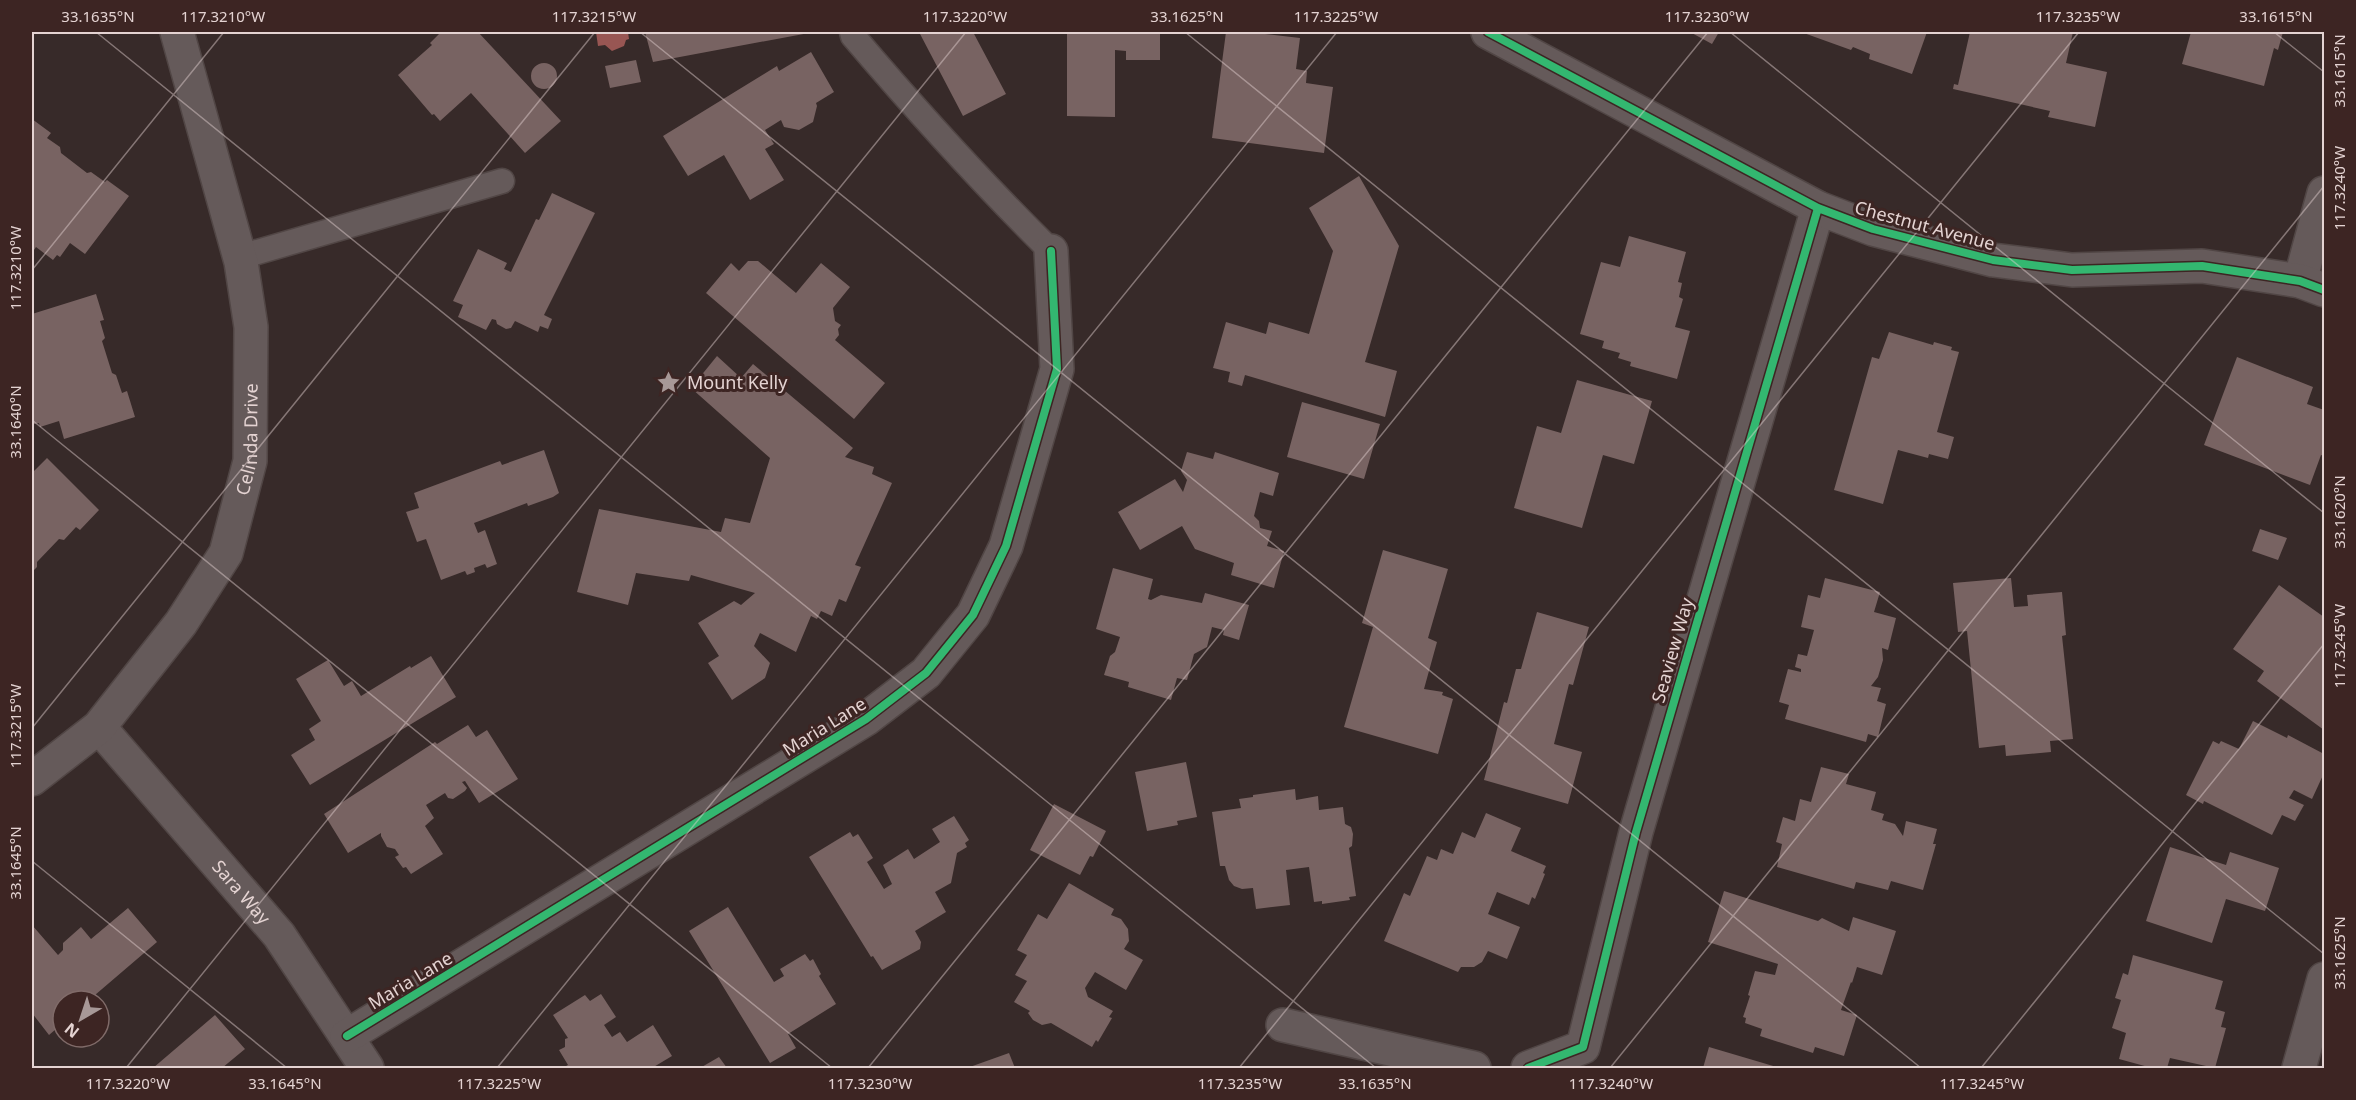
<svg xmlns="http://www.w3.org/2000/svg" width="2356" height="1100" font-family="'Noto Sans',sans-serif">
	<rect width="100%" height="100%" fill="#372a29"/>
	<path fill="#985653" d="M 596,32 L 628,32 L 629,39 L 626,40 L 624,46 L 612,51 L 605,45 L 598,46 Z"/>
	<path fill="#786362" d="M 437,32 L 478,32 L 561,121 L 525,153 L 471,93 L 440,121 L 434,114 L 432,115 L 398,75 L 432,45 L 430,43 L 439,34 Z
		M 645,32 L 809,32 L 809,33 L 653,62 Z
		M 919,32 L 973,32 L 1006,94 L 963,116 Z
		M 1067,32 L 1160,32 L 1160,60 L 1126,60 L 1126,51 L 1115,50 L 1115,117 L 1067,116 Z
		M 1226,32 L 1247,32 L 1300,38 L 1296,69 L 1307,71 L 1306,83 L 1333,87 L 1324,153 L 1212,138 Z
		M 1690,32 L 1719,32 L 1712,44 Z
		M 1801,32 L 1927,32 L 1912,74 L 1869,59 L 1870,54 L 1853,47 L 1851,50 Z
		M 1970,32 L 2073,32 L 2066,63 L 2107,72 L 2095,127 L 2048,117 L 2050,111 L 1953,89 L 1954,84 L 1958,85 Z
		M 2191,32 L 2283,32 L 2278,50 L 2274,48 L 2264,86 L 2182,64 Z
		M 811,52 L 834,92 L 816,103 L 817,106 L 813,122 L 799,130 L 784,127 L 781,120 L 765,130 L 774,144 L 765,149 L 784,180 L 750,200 L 724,155 L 688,176 L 663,136 L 777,66 L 779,71 Z
		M 636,60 L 641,82 L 610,88 L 605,66 Z
		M531 76a13 13 0 1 1 26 0a13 13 0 1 1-26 0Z
		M 32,119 L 51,133 L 47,138 L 60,147 L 61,153 L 87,173 L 91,172 L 105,182 L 107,180 L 129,196 L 85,254 L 70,243 L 60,257 L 57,255 L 53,260 L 36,247 L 34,250 L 32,248 Z
		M 1359,176 L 1399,246 L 1365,362 L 1397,371 L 1385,417 L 1245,375 L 1242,386 L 1228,382 L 1230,372 L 1213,368 L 1226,322 L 1266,334 L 1269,322 L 1309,334 L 1333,251 L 1309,208 Z
		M 552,193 L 595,213 L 544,315 L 552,319 L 548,329 L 540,326 L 538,332 L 515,321 L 511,328 L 506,329 L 497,324 L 496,320 L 492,319 L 486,330 L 458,317 L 463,305 L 453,301 L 478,249 L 507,263 L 504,269 L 511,272 L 536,219 L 539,220 Z
		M 1629,236 L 1686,252 L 1678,282 L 1682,283 L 1679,297 L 1683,299 L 1675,327 L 1690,331 L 1677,379 L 1630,366 L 1631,362 L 1618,358 L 1620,353 L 1602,348 L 1604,341 L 1580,334 L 1601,262 L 1620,267 Z
		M 748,261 L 758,261 L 796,293 L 821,263 L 850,287 L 833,308 L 835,321 L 841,325 L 838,329 L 839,335 L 835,340 L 885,383 L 854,419 L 706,293 L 731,263 L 739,271 Z
		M 96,294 L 104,320 L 100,321 L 105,338 L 102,341 L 112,373 L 116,375 L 122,393 L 127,391 L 135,417 L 64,439 L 59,421 L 40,427 L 39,423 L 34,424 L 32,415 L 32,314 Z
		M 1889,332 L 1933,345 L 1934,342 L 1952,347 L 1951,350 L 1959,352 L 1937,432 L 1954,437 L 1948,459 L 1929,454 L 1928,458 L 1898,450 L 1883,504 L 1834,490 L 1872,357 L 1879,359 Z
		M 717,356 L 741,378 L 753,364 L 853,448 L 845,457 L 874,467 L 872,474 L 892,483 L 855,565 L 861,567 L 846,602 L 839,599 L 832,616 L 821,611 L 817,619 L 811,616 L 796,652 L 760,633 L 754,646 L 770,663 L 765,678 L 732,700 L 708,663 L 719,656 L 698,623 L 734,601 L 741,605 L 755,593 L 691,575 L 689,581 L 636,573 L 628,605 L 577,592 L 599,509 L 721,532 L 725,518 L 750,523 L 770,458 L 691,388 Z
		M 2237,357 L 2313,387 L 2307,404 L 2324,410 L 2324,456 L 2321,455 L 2310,485 L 2204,445 Z
		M 1577,380 L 1652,401 L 1634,464 L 1603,455 L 1582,528 L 1514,508 L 1537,426 L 1561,433 Z
		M 1302,402 L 1380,424 L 1364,479 L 1287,457 Z
		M 544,450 L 559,493 L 553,497 L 528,506 L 527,503 L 474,523 L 478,533 L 485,530 L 497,564 L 487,568 L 485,564 L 474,568 L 475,572 L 467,575 L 465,571 L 441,580 L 426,539 L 417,542 L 406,512 L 419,508 L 414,493 L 500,461 L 502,465 Z
		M 1187,452 L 1213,459 L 1215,452 L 1279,473 L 1273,496 L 1260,492 L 1254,516 L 1259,521 L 1260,528 L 1272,531 L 1267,546 L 1284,551 L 1274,588 L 1231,575 L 1234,563 L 1195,549 L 1182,526 L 1140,550 L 1118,512 L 1175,479 L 1183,492 L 1187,480 L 1181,471 Z
		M 47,458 L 99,510 L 80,530 L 76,527 L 64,540 L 59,539 L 37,562 L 37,567 L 32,572 L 32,470 L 33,472 Z
		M 2260,529 L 2287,538 L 2278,560 L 2252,551 Z
		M 1383,550 L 1448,569 L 1428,638 L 1437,642 L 1424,689 L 1443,692 L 1442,695 L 1453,699 L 1438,754 L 1344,727 L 1373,627 L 1362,623 Z
		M 1113,568 L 1153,579 L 1148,599 L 1151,600 L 1161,595 L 1202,603 L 1205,593 L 1249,605 L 1239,640 L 1223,635 L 1224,630 L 1212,627 L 1207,647 L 1194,654 L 1187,680 L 1177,678 L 1171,700 L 1128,687 L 1129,682 L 1104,675 L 1110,656 L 1115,652 L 1120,637 L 1096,629 Z
		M 1825,578 L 1880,592 L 1874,612 L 1896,618 L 1888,650 L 1882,648 L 1883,660 L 1878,677 L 1871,686 L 1881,688 L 1877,701 L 1886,704 L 1878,737 L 1868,734 L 1866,742 L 1785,719 L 1789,705 L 1779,702 L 1788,669 L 1801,672 L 1801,669 L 1795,667 L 1798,654 L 1807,656 L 1814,630 L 1801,627 L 1808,595 L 1820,598 Z
		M 2011,578 L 2014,607 L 2028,606 L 2027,595 L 2062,592 L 2066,635 L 2062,636 L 2073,739 L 2050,741 L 2051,752 L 2006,756 L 2005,745 L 1979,748 L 1967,631 L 1958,632 L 1953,583 Z
		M 2279,585 L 2324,617 L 2324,730 L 2257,681 L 2264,671 L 2233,649 Z
		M 1537,612 L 1589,627 L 1573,685 L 1569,684 L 1554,744 L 1582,752 L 1568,804 L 1484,780 L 1504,702 L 1507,703 L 1516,669 L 1521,669 Z
		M 431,656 L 456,697 L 310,785 L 291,755 L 315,740 L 309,729 L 321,721 L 296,679 L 328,660 L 344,686 L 352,681 L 361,696 L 410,666 L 411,668 Z
		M 2253,721 L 2287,738 L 2288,735 L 2324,754 L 2324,773 L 2312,799 L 2294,790 L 2289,798 L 2304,805 L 2295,821 L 2282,815 L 2272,835 L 2204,801 L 2203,804 L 2186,795 L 2213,741 L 2219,744 L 2221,741 L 2239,749 Z
		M 468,725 L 476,737 L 487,730 L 518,779 L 479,803 L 465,781 L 462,782 L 467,788 L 465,791 L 453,799 L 448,798 L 445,793 L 426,805 L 434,818 L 425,826 L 443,854 L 411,874 L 406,867 L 403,868 L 395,857 L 399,855 L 395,849 L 387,847 L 381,836 L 381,833 L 348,853 L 324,814 L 435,742 L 437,744 Z
		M 1186,762 L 1197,817 L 1177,821 L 1178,825 L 1147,831 L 1135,772 Z
		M 1821,767 L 1849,774 L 1846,784 L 1876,792 L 1871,810 L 1884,814 L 1882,820 L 1895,824 L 1903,836 L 1906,821 L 1937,829 L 1933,844 L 1936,844 L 1923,890 L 1891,881 L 1888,890 L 1856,882 L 1854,889 L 1777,867 L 1782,844 L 1776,842 L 1783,817 L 1795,821 L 1800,799 L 1811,802 Z
		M 1295,789 L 1296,800 L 1318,796 L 1319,810 L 1343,807 L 1345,824 L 1351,827 L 1353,834 L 1352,846 L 1349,848 L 1356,896 L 1349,897 L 1350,900 L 1322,904 L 1322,901 L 1314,902 L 1309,867 L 1286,870 L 1290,905 L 1256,909 L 1253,888 L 1242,889 L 1234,886 L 1229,880 L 1225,866 L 1220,866 L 1212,812 L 1241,808 L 1239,799 L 1253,797 L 1253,795 Z
		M 1054,804 L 1106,831 L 1093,857 L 1090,856 L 1080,875 L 1030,850 Z
		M 1486,813 L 1521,828 L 1511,851 L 1546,866 L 1543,873 L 1545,874 L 1535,899 L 1532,897 L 1529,905 L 1497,892 L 1488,914 L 1520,927 L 1507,959 L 1488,951 L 1482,962 L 1474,967 L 1461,967 L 1458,972 L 1384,941 L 1404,893 L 1410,896 L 1427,856 L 1437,860 L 1441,849 L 1453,854 L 1462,832 L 1475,838 Z
		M 954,816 L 969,840 L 965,843 L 967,847 L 957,853 L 951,883 L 935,892 L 946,912 L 915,931 L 921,942 L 920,949 L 882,970 L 873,956 L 871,957 L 809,857 L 850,832 L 853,837 L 858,834 L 873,858 L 867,862 L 884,889 L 892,884 L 883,865 L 908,849 L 914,859 L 940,842 L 932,829 Z
		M 2170,847 L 2226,865 L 2230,852 L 2279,868 L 2265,911 L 2226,899 L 2212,943 L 2146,921 Z
		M 1069,883 L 1114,909 L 1111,915 L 1121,919 L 1128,929 L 1129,941 L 1124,949 L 1143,960 L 1126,990 L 1095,972 L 1085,988 L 1088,997 L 1113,1011 L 1109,1017 L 1112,1018 L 1098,1042 L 1096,1040 L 1092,1047 L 1051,1023 L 1042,1025 L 1033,1020 L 1028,1013 L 1030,1011 L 1014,1002 L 1027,981 L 1015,975 L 1027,955 L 1017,950 L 1038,914 L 1047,919 Z
		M 1724,891 L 1818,921 L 1822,918 L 1849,931 L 1853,917 L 1896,931 L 1882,975 L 1857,967 L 1852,983 L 1851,982 L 1841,1010 L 1857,1015 L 1844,1056 L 1815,1047 L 1813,1053 L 1760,1036 L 1762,1029 L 1745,1023 L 1746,1018 L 1743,1017 L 1750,996 L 1748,995 L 1755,971 L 1775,975 L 1778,964 L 1708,942 Z
		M 728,907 L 774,982 L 784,976 L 780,969 L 805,954 L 810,961 L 813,959 L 821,974 L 819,976 L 836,1004 L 788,1034 L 796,1048 L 770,1063 L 689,931 Z
		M 128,908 L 157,942 L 88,1001 L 63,1001 L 63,1023 L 49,1035 L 32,1013 L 32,925 L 58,955 L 63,950 L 63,943 L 81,927 L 91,939 Z
		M 2133,955 L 2223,981 L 2215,1009 L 2225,1012 L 2221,1027 L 2226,1028 L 2215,1068 L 2170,1058 L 2167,1068 L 2152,1068 L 2119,1059 L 2126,1033 L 2112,1028 L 2121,1000 L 2115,998 L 2123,973 L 2128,975 Z
		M 601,994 L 616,1017 L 604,1025 L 612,1037 L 620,1032 L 627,1042 L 653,1025 L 672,1056 L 652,1068 L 562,1068 L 568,1065 L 559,1050 L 565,1047 L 565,1039 L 568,1038 L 553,1015 L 585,995 L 590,1001 Z
		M 215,1015 L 245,1049 L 222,1068 L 153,1068 Z
		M 1709,1047 L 1780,1068 L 1703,1068 Z
		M 1009,1053 L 1015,1068 L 967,1068 Z
		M 719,1057 L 727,1068 L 700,1068 Z"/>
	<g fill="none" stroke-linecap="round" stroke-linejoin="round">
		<defs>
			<path id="service" d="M 852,32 L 853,36 C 916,110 981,182 1051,251
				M 240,257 L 502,181"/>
			<g id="minor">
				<path d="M 2300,281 L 2324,193"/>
				<path id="s1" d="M 99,727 L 279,935 L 367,1068"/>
				<path d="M 1283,1025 L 1474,1068"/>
				<path d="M 347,1036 L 866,719 L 926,673 L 973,615 L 1006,546 L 1057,369 L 1051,251"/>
				<path d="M 1528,1068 L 1583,1047 L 1636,832 L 1818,208"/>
			</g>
			<g id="tertiary">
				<path id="s2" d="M 32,779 L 99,727 L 181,623 L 226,553 L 250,461 L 251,327 L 241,262 L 177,32"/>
				<path d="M 2299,1068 L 2324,979"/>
			</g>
			<path id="secondary" d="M 1488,32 L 1818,208 L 1873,229 L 1993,260 L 2072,270 L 2202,266 L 2300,281 L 2324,290"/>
		</defs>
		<use href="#service" stroke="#514645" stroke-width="27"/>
		<use href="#minor" stroke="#514645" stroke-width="36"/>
		<use href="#tertiary" stroke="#514645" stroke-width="36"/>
		<use href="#secondary" stroke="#514645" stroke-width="36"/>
		<use href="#service" stroke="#655a5a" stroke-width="24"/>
		<use href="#minor" stroke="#655a5a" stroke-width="33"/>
		<use href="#tertiary" stroke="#655a5a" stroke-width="33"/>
		<use href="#secondary" stroke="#655a5a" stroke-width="33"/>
		<defs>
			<path id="cycleway" d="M 1488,32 L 1818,208 L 1873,229 L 1993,260 L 2072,270 L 2202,266 L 2300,281 L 2324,290
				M 347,1036 L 866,719 L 926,673 L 973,615 L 1006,546 L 1057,369 L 1051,251
				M 1528,1068 L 1583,1047 L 1636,832 L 1818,208"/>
		</defs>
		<use href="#cycleway" stroke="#3d2523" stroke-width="11"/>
		<use href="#cycleway" stroke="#33b770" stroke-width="8"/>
	</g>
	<path fill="none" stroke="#e4d3d2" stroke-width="1.5" stroke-opacity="0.45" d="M 96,32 L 1376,1068M 640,32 L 1921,1068M 1185,32 L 2324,954M 1730,32 L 2324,513M 2274,32 L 2324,72M 32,270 L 224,32M 32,420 L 832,1068M 32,728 L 595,32M 32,861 L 287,1068M 126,1068 L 966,32M 497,1068 L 1337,32M 868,1068 L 1708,32M 1239,1068 L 2079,32M 1610,1068 L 2324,186M 1981,1068 L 2324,644"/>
	<defs>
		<symbol id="sight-bare" viewBox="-9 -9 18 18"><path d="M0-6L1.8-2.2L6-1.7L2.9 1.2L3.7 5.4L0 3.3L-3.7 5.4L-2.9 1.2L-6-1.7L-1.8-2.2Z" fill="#a79897" stroke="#3d2523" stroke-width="2.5" paint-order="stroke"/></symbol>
	</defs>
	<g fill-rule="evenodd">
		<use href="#sight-bare" x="652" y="366" width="33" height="33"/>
	</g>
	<g text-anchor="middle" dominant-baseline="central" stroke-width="6" stroke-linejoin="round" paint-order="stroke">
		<g font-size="18" fill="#e4d3d2" stroke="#3d2523">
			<text transform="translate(1925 225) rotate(15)">Chestnut Avenue</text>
			<text stroke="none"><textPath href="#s2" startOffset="417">Celinda Drive</textPath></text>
			<text transform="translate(1672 650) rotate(-74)">Seaview Way</text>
			<text transform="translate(824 726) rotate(-32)">Maria Lane</text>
			<text stroke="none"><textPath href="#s1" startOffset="218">Sara Way</textPath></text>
			<text transform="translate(410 980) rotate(-31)">Maria Lane</text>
		</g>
		<g font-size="18" fill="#e4d3d2" stroke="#3d2523" text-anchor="start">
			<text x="687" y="382">Mount Kelly</text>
		</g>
	</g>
	<rect width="2356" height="1100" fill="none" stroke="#3d2523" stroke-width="66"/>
	<g transform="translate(81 1019) rotate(219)"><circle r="28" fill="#3d2523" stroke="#806b69" stroke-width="1.5"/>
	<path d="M0-4.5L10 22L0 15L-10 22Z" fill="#a79897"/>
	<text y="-9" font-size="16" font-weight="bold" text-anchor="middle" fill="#e4d3d2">N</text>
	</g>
	<rect x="33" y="33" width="2290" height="1034" fill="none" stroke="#e4d3d2" stroke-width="2"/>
	<g font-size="15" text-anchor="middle" fill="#e4d3d2">
		<text x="98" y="22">33.1635°N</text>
		<text x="223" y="22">117.3210°W</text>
		<text x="594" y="22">117.3215°W</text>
		<text x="965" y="22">117.3220°W</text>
		<text x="1187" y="22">33.1625°N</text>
		<text x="1336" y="22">117.3225°W</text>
		<text x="1707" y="22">117.3230°W</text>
		<text x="2078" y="22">117.3235°W</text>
		<text x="2276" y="22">33.1615°N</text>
		<text transform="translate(2340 71) rotate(-90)" y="5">33.1615°N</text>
		<text transform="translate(2340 188) rotate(-90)" y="5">117.3240°W</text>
		<text transform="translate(16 268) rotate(-90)" y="5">117.3210°W</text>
		<text transform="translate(16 422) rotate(-90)" y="5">33.1640°N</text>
		<text transform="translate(2340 512) rotate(-90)" y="5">33.1620°N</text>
		<text transform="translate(2340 646) rotate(-90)" y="5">117.3245°W</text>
		<text transform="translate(16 726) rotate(-90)" y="5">117.3215°W</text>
		<text transform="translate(16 863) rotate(-90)" y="5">33.1645°N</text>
		<text transform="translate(2340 953) rotate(-90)" y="5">33.1625°N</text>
		<text x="128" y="1089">117.3220°W</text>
		<text x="285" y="1089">33.1645°N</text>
		<text x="499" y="1089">117.3225°W</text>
		<text x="870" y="1089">117.3230°W</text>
		<text x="1240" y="1089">117.3235°W</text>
		<text x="1375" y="1089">33.1635°N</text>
		<text x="1611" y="1089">117.3240°W</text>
		<text x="1982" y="1089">117.3245°W</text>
	</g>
</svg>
